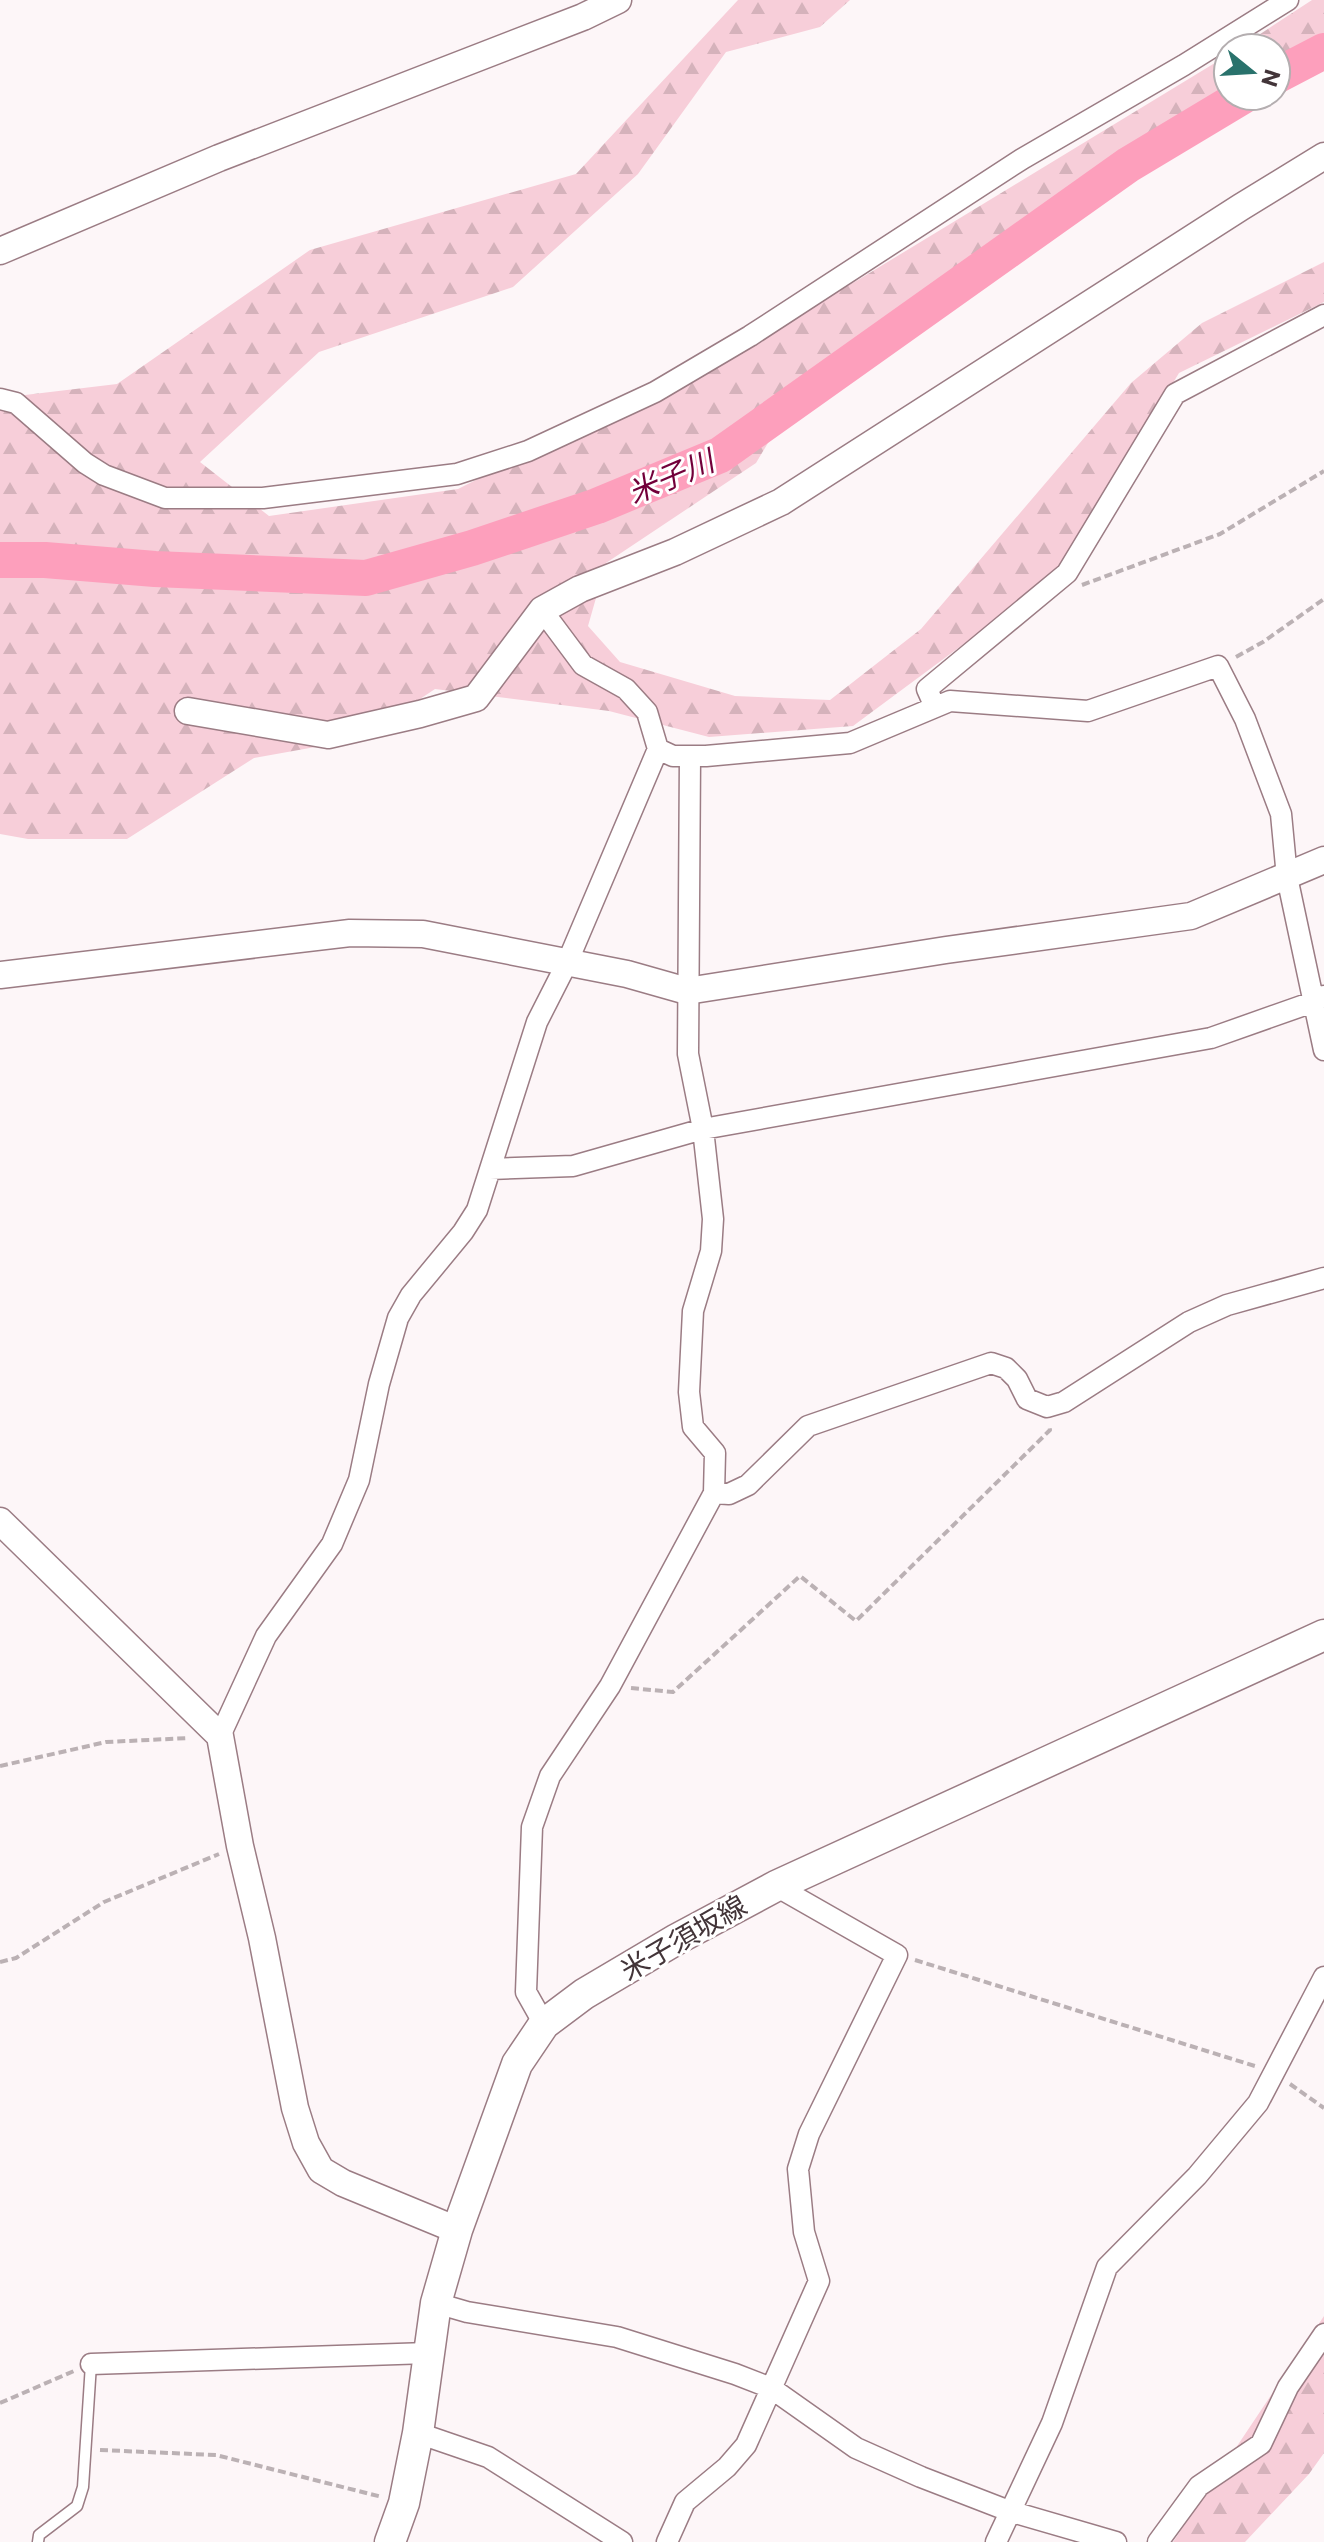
<svg xmlns="http://www.w3.org/2000/svg" width="1324" height="2542" font-family="Commissioner,'Noto Sans JP',sans-serif">
	<defs>
		<pattern id="forest-firs" width="22" height="20" patternUnits="userSpaceOnUse" patternTransform="scale(2)"><rect width="22" height="20" fill="#f7ced9"/><path d="M5 1l3.5 6h-7zM16 11l3.5 6h-7z" fill="#d5b2bb"/></pattern>
	</defs>
	<rect width="100%" height="100%" fill="#fdf6f8"/>
	<path fill="url(#forest-firs)" d="M 738,0 L 850,0 L 820,27 L 726,52 L 638,174 L 513,287 L 319,352 L 200,462 L 269,516 L 458,489 L 680,377 L 858,280 L 1228,55 L 1228,96 L 1234,96 L 812,369 L 756,463 L 606,563 L 588,626 L 620,662 L 735,696 L 830,700 L 921,629 L 1131,383 L 1202,323 L 1324,262 L 1324,302 L 1179,373 L 1057,575 L 853,726 L 709,737 L 609,711 L 435,689 L 360,739 L 254,758 L 127,839 L 28,839 L 0,834 L 0,398 L 117,384 L 310,250 L 576,174 Z
		M 1312,0 L 1324,0 L 1324,39 L 1276,68 L 1276,48 L 1239,48 Z
		M 1324,2316 L 1324,2453 L 1309,2474 L 1245,2542 L 1173,2542 Z"/>
	<g fill="none" stroke-linecap="round" stroke-linejoin="round">
		<path stroke="#fd9fbc" stroke-width="36" d="M 1276,76 L 1324,51
			M 0,560 L 45,560 L 155,569 L 366,578 L 472,548 L 597,506 L 720,455 L 1128,165 L 1243,96"/>
		<defs>
			<path id="service" d="M 38,2542 L 39,2535 L 77,2506 L 83,2487 L 91,2364"/>
			<path id="minor" d="M 0,399 L 16,403 L 85,463 L 104,475 L 165,498 L 263,498 L 457,474 L 528,451 L 655,392 L 750,336 L 1022,159 L 1184,65 L 1288,0
				M 935,707 L 927,689 L 1067,573 L 1175,394 L 1324,315
				M 658,749 L 673,756 L 706,756 L 850,743 L 950,701 L 1088,711 L 1218,666 L 1245,719 L 1281,814 L 1287,877 L 1324,1050
				M 490,1169 L 573,1166 L 703,1129 L 1211,1038 L 1313,1002 L 1324,996
				M 714,1493 L 729,1494 L 748,1485 L 808,1426 L 991,1363 L 1006,1368 L 1017,1379 L 1027,1399 L 1047,1407 L 1064,1402 L 1189,1322 L 1227,1305 L 1324,1278
				M 220,1736 L 266,1636 L 332,1544 L 359,1480 L 379,1384 L 398,1318 L 411,1295 L 463,1232 L 477,1210 L 537,1022 L 567,963 L 658,749 L 647,712 L 626,689 L 583,665 L 542,610
				M 544,2024 L 526,1992 L 532,1827 L 550,1776 L 610,1686 L 714,1493 L 715,1453 L 693,1427 L 689,1392 L 693,1311 L 711,1251 L 713,1219 L 703,1129 L 688,1054 L 690,756
				M 436,2303 L 467,2312 L 617,2337 L 735,2374 L 771,2388 L 856,2448 L 921,2477 L 1009,2511 L 1116,2542
				M 91,2364 L 428,2353
				M 418,2433 L 488,2457 L 622,2542
				M 667,2542 L 685,2502 L 727,2467 L 746,2445 L 819,2281 L 804,2232 L 798,2169 L 809,2134 L 897,1955 L 776,1886
				M 996,2542 L 1052,2423 L 1107,2267 L 1197,2176 L 1258,2103 L 1324,1977
				M 1158,2542 L 1199,2486 L 1261,2444 L 1288,2387 L 1324,2334"/>
			<path id="tertiary" d="M 0,251 L 219,158 L 583,17 L 618,0
				M 188,711 L 328,735 L 420,714 L 476,698 L 542,610 L 580,589 L 675,552 L 781,502 L 1241,207 L 1324,156
				M 0,975 L 350,933 L 423,934 L 627,974 L 687,991 L 946,950 L 1191,916 L 1324,860
				M 0,1521 L 220,1736 L 240,1846 L 262,1938 L 295,2108 L 306,2143 L 321,2170 L 343,2183 L 457,2230"/>
			<path id="secondary" d="M 390,2542 L 404,2503 L 418,2433 L 436,2303 L 457,2230 L 517,2064 L 544,2024 L 584,1994 L 677,1939 L 776,1886 L 1324,1635"/>
		</defs>
		<use href="#service" stroke="#9b7c84" stroke-width="13"/>
		<use href="#minor" stroke="#9b7c84" stroke-width="23"/>
		<use href="#tertiary" stroke="#9b7c84" stroke-width="29"/>
		<use href="#secondary" stroke="#9b7c84" stroke-width="33"/>
		<path stroke="#bbb1b4" stroke-width="4" stroke-dasharray="8 4" stroke-linecap="butt" d="M 1082,585 L 1220,534 L 1324,471
			M 1236,657 L 1263,642 L 1324,599
			M 631,1688 L 673,1692 L 800,1576 L 856,1621 L 1050,1430 L 1049,1425
			M 0,1766 L 106,1742 L 189,1738
			M 915,1960 L 1258,2067
			M 0,1962 L 16,1958 L 104,1902 L 219,1854
			M 1290,2084 L 1324,2108
			M 0,2403 L 74,2371
			M 100,2450 L 216,2455 L 382,2497"/>
		<use href="#service" stroke="#fff" stroke-width="10"/>
		<use href="#minor" stroke="#fff" stroke-width="20"/>
		<use href="#tertiary" stroke="#fff" stroke-width="26"/>
		<use href="#secondary" stroke="#fff" stroke-width="30"/>
	</g>
	<g text-anchor="middle" dominant-baseline="central" stroke-width="6" stroke-linejoin="round" paint-order="stroke">
		<g font-size="28" fill="#433539" stroke="#fff">
			<text transform="translate(683 1937) rotate(-30)">米子須坂線</text>
		</g>
		<g font-size="30" font-style="italic" fill="#72003a" stroke="#fff">
			<text transform="translate(670 475) rotate(-23)">米子川</text>
		</g>
	</g>
	<g transform="translate(1252 72) rotate(108)"><circle r="38" fill="#ffffff" stroke="#b4aeb0" stroke-width="2"/>
	<path d="M0-6L14 30L0 20L-14 30Z" fill="#29726c"/>
	<text y="-12" font-size="22" font-weight="bold" text-anchor="middle" fill="#433539">N</text>
	</g>
</svg>
